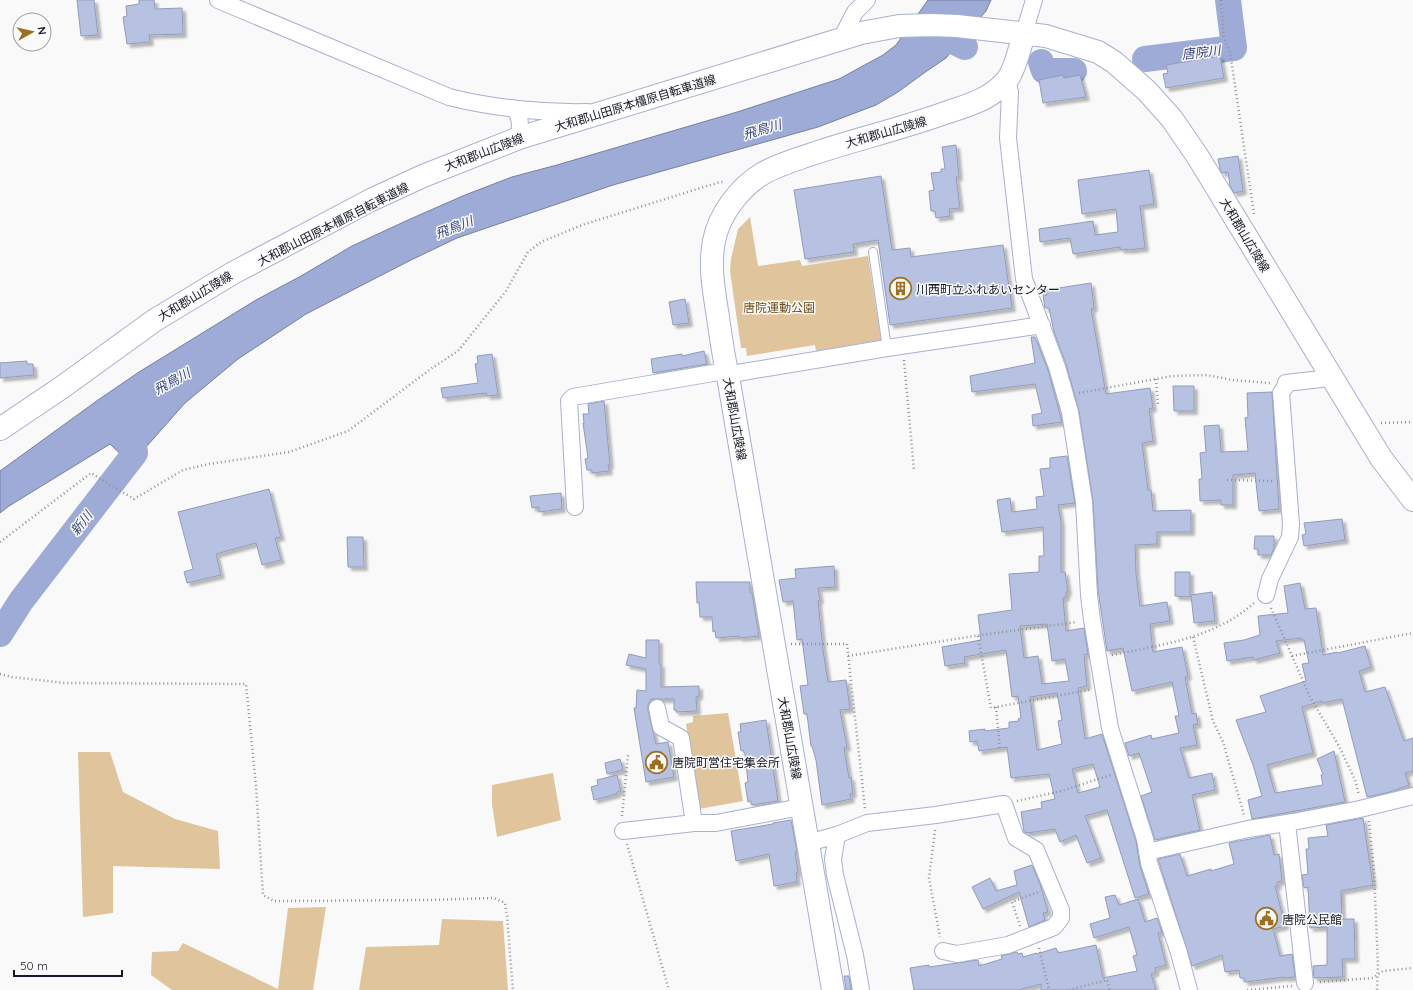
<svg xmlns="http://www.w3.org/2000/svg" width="1413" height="990" font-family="Quicksand,'Noto Sans JP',sans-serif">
	<defs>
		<filter id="shadow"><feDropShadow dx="3.5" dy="3.5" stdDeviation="1" flood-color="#0004"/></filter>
	</defs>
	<rect width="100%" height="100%" fill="#f9f9f9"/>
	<path fill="#dfc49c" d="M 750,217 L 758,266 L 800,260 L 802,266 L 868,256 L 881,340 L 816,351 L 815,345 L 747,356 L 746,348 L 741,348 L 730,271 L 731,259 L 738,229 Z
		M 728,713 L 743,801 L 699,809 L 686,724 L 693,722 L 693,716 Z
		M 78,752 L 110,752 L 123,792 L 175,819 L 218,831 L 220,869 L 113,866 L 113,913 L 83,917 Z
		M 553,773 L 561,820 L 497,837 L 492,804 L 492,785 Z
		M 326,907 L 313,990 L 172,990 L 151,975 L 152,952 L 178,951 L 183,943 L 278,989 L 288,908 Z
		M 442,919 L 503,921 L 508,990 L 359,990 L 366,947 L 439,945 Z"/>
	<path fill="#9eabd7" stroke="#757fa2" d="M 928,0 L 991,0 L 986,11 L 946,58 L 924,73 L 898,92 L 876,105 L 818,127 L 613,185 L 457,238 L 409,261 L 306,314 L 238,359 L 185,403 L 131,464 L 110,444 L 9,506 L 0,513 L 0,471 L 98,400 L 139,372 L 256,300 L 301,276 L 352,246 L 408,220 L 465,195 L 512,177 L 557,165 L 737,112 L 839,79 L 883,55 L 896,45 Z"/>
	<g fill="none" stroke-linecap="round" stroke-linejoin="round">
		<path stroke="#9eabd7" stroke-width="26" d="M 939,34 L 965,47
			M 1145,59 L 1234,48 L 1228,0
			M 1041,62 L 1044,71 L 1074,71
			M 0,634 L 21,601 L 135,453 L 132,429"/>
	</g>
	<path fill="#b7c1e2" stroke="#919bba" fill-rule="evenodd" filter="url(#shadow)" d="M 77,0 L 94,0 L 98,35 L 81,36 Z
		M 139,0 L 154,0 L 155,9 L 182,8 L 183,34 L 149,35 L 150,42 L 127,44 L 123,17 L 127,16 L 126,6 L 139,4 Z
		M 1220,56 L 1224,78 L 1166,88 L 1163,74 L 1168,73 L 1166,65 Z
		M 1063,75 L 1064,78 L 1080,75 L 1086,97 L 1043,103 L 1039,80 Z
		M 956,145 L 959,177 L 956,177 L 960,208 L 949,209 L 950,216 L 936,218 L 935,211 L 931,211 L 929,191 L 934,190 L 931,173 L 941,172 L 941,169 L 945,169 L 942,147 Z
		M 1238,156 L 1243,191 L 1234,193 L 1230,186 L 1228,172 L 1222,173 L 1220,169 L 1218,159 Z
		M 1149,170 L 1154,204 L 1140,206 L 1145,248 L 1127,250 L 1127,249 L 1121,250 L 1120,247 L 1073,254 L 1070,238 L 1040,242 L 1039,229 L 1093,221 L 1095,235 L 1118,232 L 1116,209 L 1082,214 L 1078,180 Z
		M 881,176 L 892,250 L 910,248 L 911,257 L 1003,245 L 1012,308 L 890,325 L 878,240 L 853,244 L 854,252 L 805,259 L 794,190 Z
		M 1091,283 L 1094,308 L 1091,309 L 1106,394 L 1150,388 L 1153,408 L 1149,409 L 1153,441 L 1142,443 L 1148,490 L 1151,490 L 1153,511 L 1191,510 L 1191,532 L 1157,532 L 1157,544 L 1135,545 L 1136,573 L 1140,606 L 1167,602 L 1170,621 L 1150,624 L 1153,652 L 1182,647 L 1188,676 L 1185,677 L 1192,714 L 1196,713 L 1198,724 L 1193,725 L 1197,745 L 1180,748 L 1189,778 L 1212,773 L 1215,790 L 1192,795 L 1200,830 L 1155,840 L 1141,796 L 1152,792 L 1139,753 L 1129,756 L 1125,743 L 1151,735 L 1152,739 L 1179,733 L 1175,716 L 1179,716 L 1172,682 L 1132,691 L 1123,648 L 1107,651 L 1098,590 L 1093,501 L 1079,411 L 1066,364 L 1054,332 L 1049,308 L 1045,308 L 1043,295 L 1047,295 L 1046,290 Z
		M 685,299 L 689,323 L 673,325 L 669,302 Z
		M 1031,337 L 1035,337 L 1048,370 L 1062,422 L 1033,426 L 1032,415 L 1042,413 L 1035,384 L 972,392 L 970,376 L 1035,363 Z
		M 704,351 L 707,364 L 653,373 L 651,359 L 682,354 L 682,356 Z
		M 492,354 L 498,395 L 487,396 L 486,393 L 443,398 L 441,388 L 478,383 L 475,364 L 478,363 L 477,356 Z
		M 27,361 L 27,364 L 33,364 L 34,375 L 0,378 L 0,363 Z
		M 1173,386 L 1194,386 L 1194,411 L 1174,411 Z
		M 1272,392 L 1279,509 L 1259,511 L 1255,473 L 1233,475 L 1233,505 L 1221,505 L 1221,500 L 1200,501 L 1199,479 L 1202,479 L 1200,453 L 1206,452 L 1204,426 L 1219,425 L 1221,452 L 1248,451 L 1245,418 L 1248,417 L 1247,393 Z
		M 604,401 L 610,465 L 608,465 L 609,471 L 592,473 L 592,470 L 587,470 L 585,459 L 588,458 L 583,423 L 584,423 L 583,414 L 589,414 L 588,404 Z
		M 1067,456 L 1075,503 L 1058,505 L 1061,522 L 1061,572 L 1065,572 L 1068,592 L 1066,592 L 1066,597 L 1063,598 L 1066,631 L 1084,628 L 1088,654 L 1084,655 L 1087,686 L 1078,688 L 1085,739 L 1102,734 L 1136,841 L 1140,866 L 1149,894 L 1135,898 L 1107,810 L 1085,816 L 1101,858 L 1087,863 L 1076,835 L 1060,842 L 1055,829 L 1027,833 L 1024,832 L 1021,812 L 1042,808 L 1041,802 L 1055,799 L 1049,774 L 1011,778 L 1007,747 L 979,751 L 977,741 L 970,742 L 969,731 L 985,729 L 985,731 L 1009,728 L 1009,722 L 1019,721 L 1018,719 L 1021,718 L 1018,696 L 1012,697 L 1006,650 L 964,657 L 965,663 L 945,666 L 942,647 L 981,640 L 978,615 L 1012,610 L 1009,574 L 1039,572 L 1039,556 L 1044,556 L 1043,527 L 1002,532 L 997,500 L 1010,498 L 1012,512 L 1037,509 L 1036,497 L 1044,496 L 1040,469 L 1050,468 L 1050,458 ZM 1047,624 L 1052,661 L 1065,659 L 1069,681 L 1042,684 L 1038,656 L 1024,658 L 1020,626 ZM 1057,693 L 1062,720 L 1058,721 L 1062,744 L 1037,750 L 1030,697 ZM 1093,764 L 1100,787 L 1078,793 L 1072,769 Z
		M 269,489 L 281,537 L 275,538 L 281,560 L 262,565 L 256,543 L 216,554 L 221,575 L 187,583 L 184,572 L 193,569 L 178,512 Z
		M 561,493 L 562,509 L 539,512 L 539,507 L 532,508 L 530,496 Z
		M 1342,519 L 1345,540 L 1304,546 L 1302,535 L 1306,534 L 1304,523 Z
		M 1255,536 L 1274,536 L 1274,548 L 1271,555 L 1258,555 L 1258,549 L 1254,549 Z
		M 347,537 L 363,537 L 364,567 L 348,567 Z
		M 834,566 L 835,587 L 818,588 L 820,600 L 818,601 L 823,650 L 828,682 L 846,680 L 850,709 L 840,710 L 847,747 L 844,748 L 849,778 L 851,777 L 853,794 L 850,794 L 851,799 L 822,805 L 816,760 L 812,746 L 811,746 L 807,714 L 804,714 L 800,686 L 808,685 L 802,639 L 797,640 L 793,601 L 783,602 L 779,580 L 796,578 L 795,569 Z
		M 1175,572 L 1190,572 L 1190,597 L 1175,596 Z
		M 696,582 L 750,582 L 750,593 L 752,593 L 759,636 L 739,638 L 739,636 L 716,638 L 715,631 L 713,632 L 712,617 L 700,617 L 699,603 L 697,603 Z
		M 1300,583 L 1305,609 L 1316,608 L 1323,655 L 1337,652 L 1338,653 L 1365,646 L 1371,667 L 1359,671 L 1365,692 L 1385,687 L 1404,741 L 1413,738 L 1413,771 L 1405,773 L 1409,785 L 1390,792 L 1367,797 L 1342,699 L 1323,703 L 1322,701 L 1302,707 L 1313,753 L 1267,765 L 1275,793 L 1323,785 L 1321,775 L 1323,774 L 1317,759 L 1334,751 L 1345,802 L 1252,819 L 1248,800 L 1262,796 L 1253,765 L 1236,720 L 1266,712 L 1260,696 L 1306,681 L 1302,664 L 1309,663 L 1304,640 L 1302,640 L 1301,638 L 1276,641 L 1280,653 L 1254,660 L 1253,657 L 1227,661 L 1224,643 L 1244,640 L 1260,635 L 1258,616 L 1288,613 L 1284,586 Z
		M 1212,592 L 1215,621 L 1194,623 L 1191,595 Z
		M 646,640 L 659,640 L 659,664 L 661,664 L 661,687 L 699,686 L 699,696 L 696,697 L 697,711 L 676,712 L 676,710 L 674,710 L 674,699 L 651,699 L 648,705 L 648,710 L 656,744 L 668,742 L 674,777 L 646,782 L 634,708 L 636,708 L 637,690 L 646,691 L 646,669 L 626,665 L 629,654 L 646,658 Z
		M 766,720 L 778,801 L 752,805 L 751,801 L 748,802 L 745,783 L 748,782 L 745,754 L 743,750 L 741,751 L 738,732 L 741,732 L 740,724 Z
		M 620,759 L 623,770 L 607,774 L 605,763 Z
		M 617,775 L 621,791 L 617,792 L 617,794 L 594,800 L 591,787 L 598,785 L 597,780 Z
		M 1363,818 L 1373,885 L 1341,891 L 1342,919 L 1354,919 L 1355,959 L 1342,959 L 1343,977 L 1314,978 L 1313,966 L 1327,965 L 1327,927 L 1310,928 L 1308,887 L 1304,888 L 1302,875 L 1308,874 L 1306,849 L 1309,849 L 1308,838 L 1328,836 L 1326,825 Z
		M 791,820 L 797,851 L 795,852 L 798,872 L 796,873 L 797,882 L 774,886 L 769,854 L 736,861 L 731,831 L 773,824 L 773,823 Z
		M 1270,835 L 1274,855 L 1279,854 L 1282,881 L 1277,882 L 1278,886 L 1275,886 L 1285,926 L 1273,929 L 1280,956 L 1292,954 L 1295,977 L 1285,978 L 1285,977 L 1245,982 L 1244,978 L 1240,978 L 1239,970 L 1225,972 L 1222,955 L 1192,966 L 1158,859 L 1180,854 L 1187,876 L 1211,869 L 1211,871 L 1234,864 L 1229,843 Z
		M 1032,865 L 1040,884 L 1048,912 L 1043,913 L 1045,920 L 1029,927 L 1019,892 L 983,909 L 972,887 L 990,878 L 996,891 L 1017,885 L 1014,871 Z
		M 1115,895 L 1119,905 L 1138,899 L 1145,922 L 1157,918 L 1162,932 L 1158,933 L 1166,965 L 1155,968 L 1156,972 L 1151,974 L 1156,990 L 1041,990 L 1041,984 L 1018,990 L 914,990 L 910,968 L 929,965 L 929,967 L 978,960 L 979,966 L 1002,959 L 1001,956 L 1017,952 L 1018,954 L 1022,953 L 1023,957 L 1037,953 L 1037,954 L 1056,948 L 1058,953 L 1096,945 L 1103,978 L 1137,971 L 1133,956 L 1137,955 L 1129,927 L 1094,938 L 1090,924 L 1110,918 L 1105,897 Z
		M 844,976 L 849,976 L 851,990 L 846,990 Z"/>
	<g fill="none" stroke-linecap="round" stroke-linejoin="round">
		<defs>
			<path id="lane" d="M 873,252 L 887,348"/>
			<path id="street" d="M 218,0 L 449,97 C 492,108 543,113 587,112
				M 1024,33 L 1034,0
				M 841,39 L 855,12 L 867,0
				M 1007,81 L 1010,92 L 1008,138 L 1024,279 L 1057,367 L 1070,412 L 1084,502 L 1089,595 L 1092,620 L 1110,728 L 1145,839 L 1149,863 L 1179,953 L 1189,990
				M 513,108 C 522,117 520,126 519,138
				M 575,507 L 569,401 L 573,397 L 719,372 L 737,373 L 887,348 L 1042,325
				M 1266,595 L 1270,579 L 1290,537 L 1291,524 L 1281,393 L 1285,387 L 1286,383 L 1321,379 L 1331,375
				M 657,708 L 661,727 L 681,738 L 694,823
				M 1287,823 L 1305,983
				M 623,831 L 694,823 L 716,823 L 801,807
				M 837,835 L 833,859 L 835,875 L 855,955 L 861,990
				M 808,843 L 837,835 L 867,823 L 936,815 L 1004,804 L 1016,838 L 1036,850 L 1061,910 L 1061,918 L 1054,927 L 1008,945 L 957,954 L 943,951
				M 1147,852 L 1248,829 L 1293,822 L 1360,809 L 1413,796"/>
			<path id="secondary" d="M 0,429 L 61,388 L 155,320 L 233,273 L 371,200 L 423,176 L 519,138 L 861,33 L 899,26 L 931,25 L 957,26 L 1046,36 L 1098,52 L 1114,62 L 1147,91 L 1172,119 L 1198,157 L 1381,458 L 1413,500
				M 833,990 L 729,382 C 724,360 721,339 718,317 C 714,292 709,266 714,241 C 719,215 739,188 762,174 C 777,165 795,160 812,154 C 857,139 904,128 948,112 C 969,105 991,99 1006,81 C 1014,73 1021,45 1024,33"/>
		</defs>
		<use href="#lane" stroke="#a7b0d0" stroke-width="10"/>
		<use href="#street" stroke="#a7b0d0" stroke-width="18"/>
		<use href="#secondary" stroke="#a7b0d0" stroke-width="24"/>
		<path stroke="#909297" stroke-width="2.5" stroke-dasharray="1 3" stroke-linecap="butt" d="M 1221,0 L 1224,38 L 1230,52 L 1254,214
			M 904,360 L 914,470
			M 1156,379 L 1158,405
			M 1079,393 L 1172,376 L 1207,375 L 1232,380 L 1270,383
			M 1381,423 L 1413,422
			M 1227,480 L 1273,481
			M 0,542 L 91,473 L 134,499 L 183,470 L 209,464 L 289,452 L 348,431 L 432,368 L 458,351 L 506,291 L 528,252 L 541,242 L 582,225 L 720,182 L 725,182
			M 1271,608 L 1310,697 L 1339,746 L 1355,780 L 1359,795
			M 978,636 L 991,708 L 1089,690
			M 1193,637 L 1213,721 L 1223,742 L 1244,815
			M 791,644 L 847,644 L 865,809
			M 1112,655 C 1161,645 1215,638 1254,603
			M 848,656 L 974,636 L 1077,622
			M 1292,656 L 1413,633
			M 0,674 L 12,677 L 65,683 L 246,684 L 256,786 L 263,895 L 274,901 L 431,900 L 494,898 L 505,903 L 507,916 L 513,990
			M 996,707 L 1000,750
			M 1017,801 L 1061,791 L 1111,775
			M 622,816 L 628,755
			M 1369,821 L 1374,871 L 1378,966 L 1377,990
			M 935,830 L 929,878 L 940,937
			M 627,844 L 669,990
			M 1020,926 L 1012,902 L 1038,892
			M 1039,948 L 1049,990
			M 1320,982 L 1373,978 L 1383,971 L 1413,968
			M 1069,990 L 1107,980 L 1110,990
			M 1247,990 L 1292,986"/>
		<use href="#lane" stroke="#fff" stroke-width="8"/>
		<use href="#street" stroke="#fff" stroke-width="16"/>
		<use href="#secondary" stroke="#fff" stroke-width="22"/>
	</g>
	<defs>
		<symbol id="building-ring" viewBox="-11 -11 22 22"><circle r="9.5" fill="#f9f9f9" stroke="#9c7020" stroke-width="1.5"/><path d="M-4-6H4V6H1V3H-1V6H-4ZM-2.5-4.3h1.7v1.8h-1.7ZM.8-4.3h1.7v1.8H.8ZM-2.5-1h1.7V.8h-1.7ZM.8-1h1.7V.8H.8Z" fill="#9c7020"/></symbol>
		<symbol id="civic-ring" viewBox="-11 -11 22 22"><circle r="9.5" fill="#f9f9f9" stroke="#9c7020" stroke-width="1.5"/><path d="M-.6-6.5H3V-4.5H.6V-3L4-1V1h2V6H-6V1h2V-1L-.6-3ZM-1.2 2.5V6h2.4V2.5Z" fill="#9c7020"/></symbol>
	</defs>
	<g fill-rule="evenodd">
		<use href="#building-ring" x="888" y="276" width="25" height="25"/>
		<use href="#civic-ring" x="644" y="750" width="25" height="25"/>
		<use href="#civic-ring" x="1254" y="906" width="25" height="25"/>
	</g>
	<g text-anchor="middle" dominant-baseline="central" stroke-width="3" stroke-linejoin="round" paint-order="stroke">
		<g font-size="12" fill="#161925" stroke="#f9f9f9">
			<text transform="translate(635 103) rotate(-17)">大和郡山田原本橿原自転車道線</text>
			<text transform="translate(886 132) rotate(-16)">大和郡山広陵線</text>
			<text transform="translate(484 152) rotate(-21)">大和郡山広陵線</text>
			<text transform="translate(333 224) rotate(-27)">大和郡山田原本橿原自転車道線</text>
			<text transform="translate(1245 235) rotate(59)">大和郡山広陵線</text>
			<text transform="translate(195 296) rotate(-31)">大和郡山広陵線</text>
			<text transform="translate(735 419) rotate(80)">大和郡山広陵線</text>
			<text transform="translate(790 738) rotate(80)">大和郡山広陵線</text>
		</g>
		<g font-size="12" fill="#161925" stroke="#f9f9f9" text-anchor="start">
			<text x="916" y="289">川西町立ふれあいセンター</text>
			<text x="672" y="762">唐院町営住宅集会所</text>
			<text x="1282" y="919">唐院公民館</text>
		</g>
		<g font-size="12" fill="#6a4d1b" stroke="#f9f9f9">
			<text x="779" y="307">唐院運動公園</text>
		</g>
		<g font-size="13" font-style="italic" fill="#38447c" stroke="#f9f9f9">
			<text transform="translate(1201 52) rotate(-7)">唐院川</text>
			<text transform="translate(762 129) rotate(-16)">飛鳥川</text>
			<text transform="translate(454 227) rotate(-21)">飛鳥川</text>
			<text transform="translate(172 381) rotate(-29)">飛鳥川</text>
			<text transform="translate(81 523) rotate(-52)">新川</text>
		</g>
	</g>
	<g transform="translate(32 32) rotate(82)"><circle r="19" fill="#f9f9f9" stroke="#9e9fa4"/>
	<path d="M0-3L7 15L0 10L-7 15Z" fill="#9c7020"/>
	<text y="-6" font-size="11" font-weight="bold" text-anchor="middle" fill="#161925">N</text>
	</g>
	<path d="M14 970v6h108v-6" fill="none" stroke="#161925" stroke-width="2"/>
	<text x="20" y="970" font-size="12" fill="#161925" stroke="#f9f9f9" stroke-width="3" paint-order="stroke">50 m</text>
</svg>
